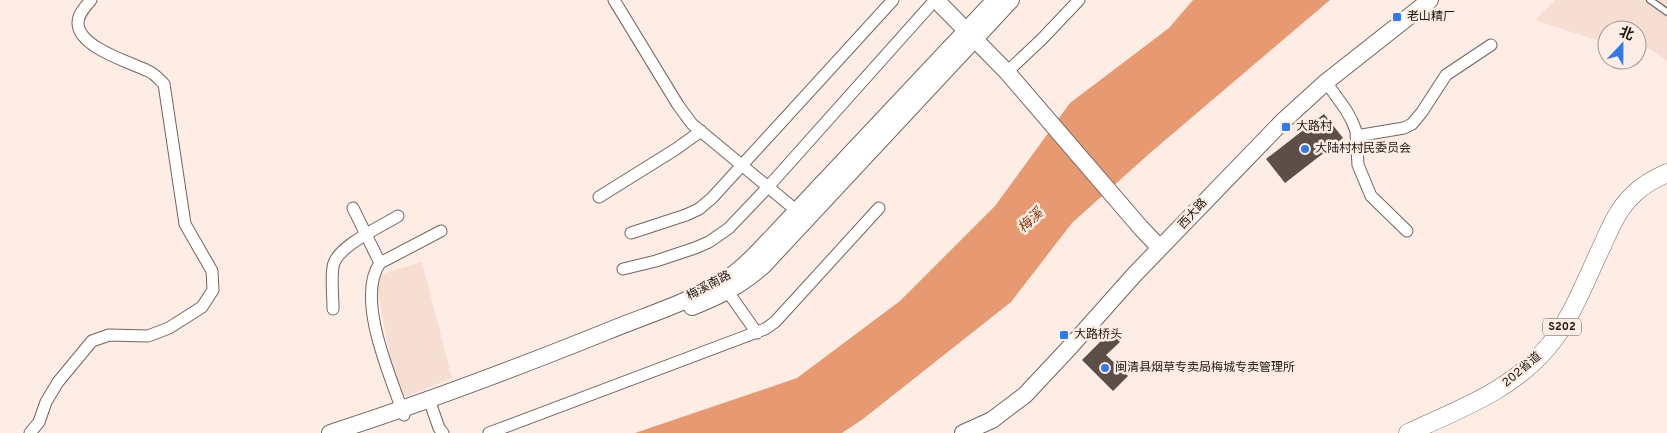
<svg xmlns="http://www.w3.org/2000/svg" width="1667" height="433" font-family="Overpass,'Noto Sans SC',sans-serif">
	<rect width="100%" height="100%" fill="#fdede5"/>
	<path fill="#f6ded3" d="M 1555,0 L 1667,0 L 1667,61 L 1637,40 L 1637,30 L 1607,30 L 1607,40 L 1605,43 L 1535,20 Z
		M 422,262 L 452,378 L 405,397 L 400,389 L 392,366 L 375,276 Z"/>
	<path fill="#e79a71" d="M 1193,0 L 1330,0 L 1150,153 L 1072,223 L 1011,302 L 863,419 L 842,433 L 635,433 L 797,378 L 900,301 L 995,206 L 1070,103 L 1169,28 Z"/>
	<path fill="#5c4e48" d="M 1324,114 L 1343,138 L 1285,183 L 1266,159 Z
		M 1110,332 L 1120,342 L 1106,355 L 1128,376 L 1113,391 L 1082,360 Z"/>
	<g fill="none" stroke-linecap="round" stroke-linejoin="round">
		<defs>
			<path id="lane" d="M 1650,0 L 1667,12"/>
			<path id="street" d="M 614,0 L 678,105 L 692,124 L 797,211
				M 1007,72 L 1042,39 L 1079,0
				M 1326,82 L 1346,110 L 1352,121 L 1356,131 L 1358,165 L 1371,196 L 1407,231
				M 1356,136 L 1404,128 L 1412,124 L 1422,112 L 1446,75 L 1491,45
				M 599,197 L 676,149 L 701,131
				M 353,208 L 380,263 C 355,298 391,378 404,415
				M 631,233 L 686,215 L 699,209 L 712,198 L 893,0
				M 380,263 L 441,231
				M 623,269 L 656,261 L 695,248 L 709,242 L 729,228 L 768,187 L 935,0
				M 728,292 L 757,333
				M 333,309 C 333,296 331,280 333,267 C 335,247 382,226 398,216
				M 432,408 L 439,428 L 443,433
				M 30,433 L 39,422 L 46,402 L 58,382 L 92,341 L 109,335 L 148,336 L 169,328 L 202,307 L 213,290 L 212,271 L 185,224 L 164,84 C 159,79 153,72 146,70 C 129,62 78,47 78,23 C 78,14 85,7 91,0
				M 489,433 L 765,329 L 775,322 L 879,208"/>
			<path id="secondary" d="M 936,0 L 1007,72 L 1141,228 L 1160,248
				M 692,307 C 720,296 740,286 763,266 L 1011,0
				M 330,433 C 424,403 516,368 608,331 C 649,314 695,301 732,275 C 748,264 760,249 773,236 L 995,0
				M 963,433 L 992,420 L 1025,395 L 1070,347 L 1135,274 L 1282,122 L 1326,82 L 1430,0"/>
			<path id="primary" d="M 1408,433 C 1457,410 1511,391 1547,348 C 1572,319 1586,279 1603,244 C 1611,226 1619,207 1635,193 C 1644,184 1656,178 1667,173"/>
		</defs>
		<use href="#lane" stroke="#73655f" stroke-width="8"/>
		<use href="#street" stroke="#73655f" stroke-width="13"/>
		<use href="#secondary" stroke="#73655f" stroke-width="18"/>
		<use href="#primary" stroke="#73655f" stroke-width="19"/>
		<use href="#lane" stroke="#fff" stroke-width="5.5"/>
		<use href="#street" stroke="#fff" stroke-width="11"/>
		<use href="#secondary" stroke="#fff" stroke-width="16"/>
		<use href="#primary" stroke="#fff" stroke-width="18"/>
	</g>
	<g fill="#317be8" stroke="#fdede5" stroke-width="2">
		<rect x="1392" y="12" width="10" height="10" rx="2.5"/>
		<rect x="1281" y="122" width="10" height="10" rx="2.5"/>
		<circle cx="1305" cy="149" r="5"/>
		<rect x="1059" y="330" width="10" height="10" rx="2.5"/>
		<circle cx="1105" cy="368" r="5"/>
	</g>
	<g text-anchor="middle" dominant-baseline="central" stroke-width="5" stroke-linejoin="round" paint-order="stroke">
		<rect fill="#fdede5" stroke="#605853" stroke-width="1" x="1543" y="318.5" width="38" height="17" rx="4"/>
		<g font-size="11" font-weight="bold" fill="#1d1815">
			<text x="1562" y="327">S202</text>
		</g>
		<g font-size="12" fill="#1d1815" stroke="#fdede5" text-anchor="start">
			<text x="1407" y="17">老山精厂</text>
			<text x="1296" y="127">大路村</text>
			<text x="1315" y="149">大陆村村民委员会</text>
			<text x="1074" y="335">大路桥头</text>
			<text x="1115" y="368">闽清县烟草专卖局梅城专卖管理所</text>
		</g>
		<g font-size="12" fill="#1d1815" stroke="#fdede5">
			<text transform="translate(1193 214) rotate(-48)">西大路</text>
			<text transform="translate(709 286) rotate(-28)">梅溪南路</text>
			<text transform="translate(1522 370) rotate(-40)">202省道</text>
		</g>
		<g font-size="14" font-style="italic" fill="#853f12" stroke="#fdede5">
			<text transform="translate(1031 221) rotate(-42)">梅溪</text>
		</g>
	</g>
	<g transform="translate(1622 45) rotate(22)"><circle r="24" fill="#fdede5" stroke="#a39892"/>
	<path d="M0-4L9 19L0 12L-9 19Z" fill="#317be8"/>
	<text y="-8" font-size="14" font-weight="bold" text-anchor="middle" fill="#1d1815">北</text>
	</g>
</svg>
